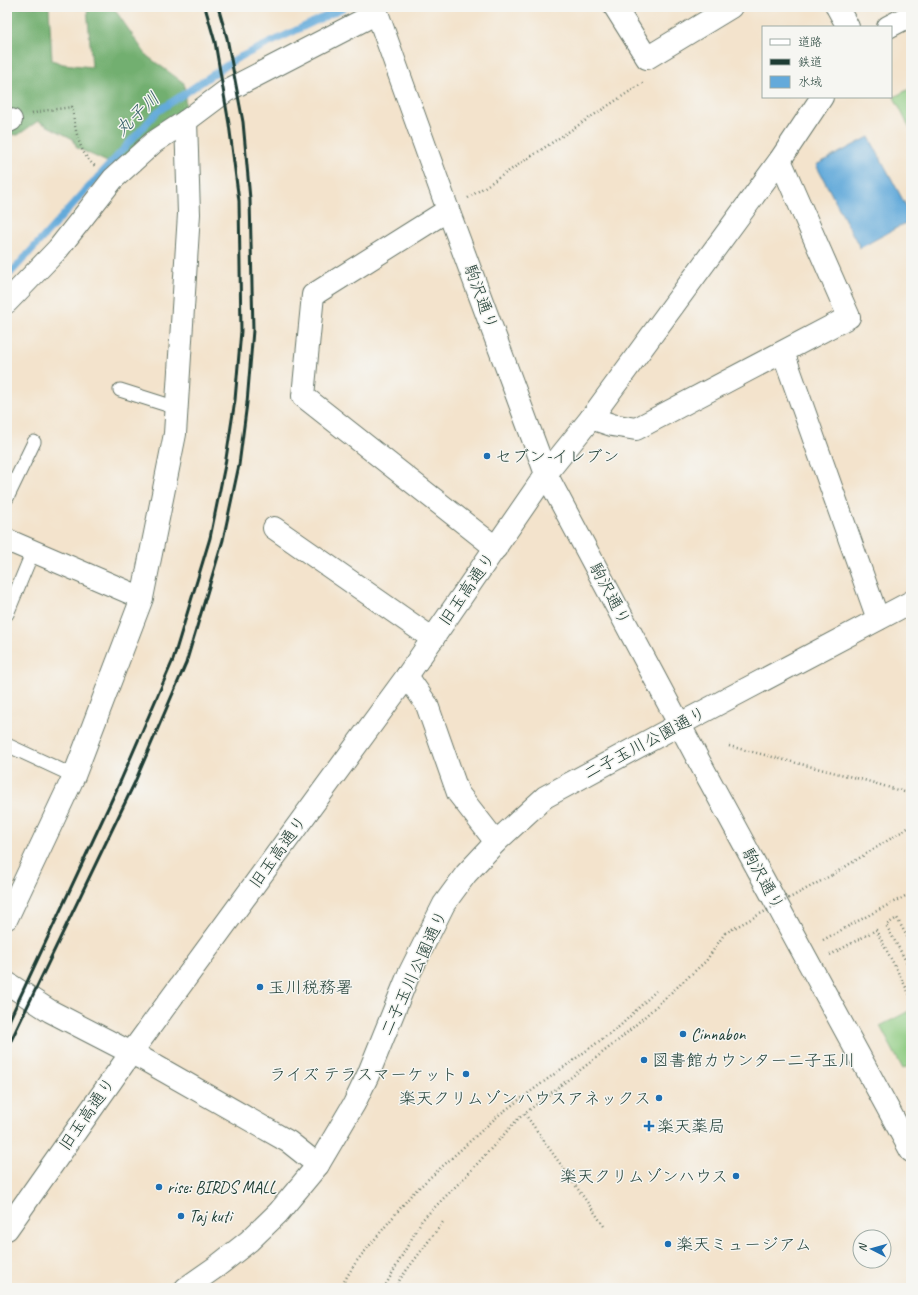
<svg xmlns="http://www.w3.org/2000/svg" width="918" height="1295" font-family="Caveat,'Klee One',sans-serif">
	<rect width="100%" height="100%" fill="#f6f6f2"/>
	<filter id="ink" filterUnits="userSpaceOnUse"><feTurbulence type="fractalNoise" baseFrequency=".025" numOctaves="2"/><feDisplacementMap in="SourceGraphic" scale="8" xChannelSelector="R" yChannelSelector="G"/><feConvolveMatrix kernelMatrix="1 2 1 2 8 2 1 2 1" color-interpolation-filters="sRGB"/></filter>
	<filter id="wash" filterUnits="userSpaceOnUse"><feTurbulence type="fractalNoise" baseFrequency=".012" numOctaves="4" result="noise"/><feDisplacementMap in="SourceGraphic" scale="16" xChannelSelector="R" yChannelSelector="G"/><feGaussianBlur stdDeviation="0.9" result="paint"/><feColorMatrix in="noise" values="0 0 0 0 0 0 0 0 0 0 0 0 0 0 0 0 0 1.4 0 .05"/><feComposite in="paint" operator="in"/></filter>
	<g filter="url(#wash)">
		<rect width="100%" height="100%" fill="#f3e3cc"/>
		<path fill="#8ecb81" stroke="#56845a" d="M 911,88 L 911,131 L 894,97 Z
			M 911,1010 L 911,1065 L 903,1069 L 880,1026 Z"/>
		<path fill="#72af6f" stroke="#487652" d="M 7,7 L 49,7 L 52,60 L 63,64 L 92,67 L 87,7 L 113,7 L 147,56 L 184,83 L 186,113 L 118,167 L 77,148 L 73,139 L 38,121 L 18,135 L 7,134 Z"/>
		<path fill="#64aada" stroke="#427487" d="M 869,137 L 911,215 L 911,220 L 860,248 L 816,165 Z"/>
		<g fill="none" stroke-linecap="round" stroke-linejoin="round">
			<path stroke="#64aada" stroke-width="7" d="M 7,277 L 157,112 L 236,59 L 345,7"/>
		</g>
	</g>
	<g filter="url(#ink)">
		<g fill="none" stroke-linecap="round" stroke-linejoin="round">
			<defs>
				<path id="service" d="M 120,390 L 177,408
					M 7,498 L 34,442
					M 7,614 L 33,551
					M 7,745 L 74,776"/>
				<path id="minor" d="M 615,7 L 647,58 L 731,7
					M 837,7 L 848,27
					M 7,122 L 11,120
					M 448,210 L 313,295 L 303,396 L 496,548
					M 783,352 L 878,619
					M 591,418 L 612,425 L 636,429 L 849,317 L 780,160
					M 274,528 L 433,639
					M 7,540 L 142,598
					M 407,676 L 427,705 L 458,793 L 496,842
					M 7,918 L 74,776 L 142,598 L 175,434 L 189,214 L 186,121
					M 7,983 L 50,1011 L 145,1060 L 289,1142 L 318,1165"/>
				<path id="tertiary" d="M 375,7 L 448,210 L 546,474 L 699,761 L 911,1151
					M 888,27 L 911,15
					M 7,302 L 58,249 L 113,179 L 154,142 L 186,121 L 226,91 L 377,13
					M 7,1229 L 131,1053 L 407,676 L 546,474 L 591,418 L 780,160 L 822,97
					M 186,1288 L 216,1267 L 249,1241 L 278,1213 L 318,1165 L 354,1104 L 368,1075 L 408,976 L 444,904 L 466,874 L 496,842 L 545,797 L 680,724 L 911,602"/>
			</defs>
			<use href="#service" stroke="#697769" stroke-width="15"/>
			<use href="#minor" stroke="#697769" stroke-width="24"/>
			<use href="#tertiary" stroke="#697769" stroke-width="24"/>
			<path stroke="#697769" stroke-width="2.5" stroke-dasharray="1 3" stroke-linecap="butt" d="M 32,114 L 42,111 L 72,107 C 75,127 78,153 95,166
				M 468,198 L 644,82
				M 729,746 L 864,780 L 911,794
				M 832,875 L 911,826
				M 823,940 L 871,914 L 911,893
				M 911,944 L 897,918 L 886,925 L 911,970
				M 830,955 L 876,930 L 911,997
				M 525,1114 L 604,1226
				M 340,1288 L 356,1262 L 412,1194 L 500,1114 L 620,1026 L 656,991
				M 384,1288 L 422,1220 L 467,1175 L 519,1118 L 620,1039 L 706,961 L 725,933
				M 396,1288 L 400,1279 L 443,1222"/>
			<use href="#service" stroke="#fff" stroke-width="13"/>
			<use href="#minor" stroke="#fff" stroke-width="22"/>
			<use href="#tertiary" stroke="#fff" stroke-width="22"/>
			<path stroke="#1f3d34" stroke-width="3" d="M 7,1025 L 121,780 L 173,660 L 210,538 L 225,465 L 235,400 L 241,331 L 239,201 L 229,124 L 215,42 L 205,7
				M 7,1049 L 134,784 L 186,663 L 223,540 L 239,465 L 247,403 L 253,330 L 250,199 L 243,122 L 227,38 L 218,7"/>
			<path stroke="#697769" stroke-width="2.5" stroke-dasharray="1 3" stroke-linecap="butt" d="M 725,933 L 832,875"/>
		</g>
	</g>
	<g fill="#1f6fb2" stroke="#f6f6f2" stroke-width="1.5">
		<circle cx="487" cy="456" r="4"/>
		<circle cx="260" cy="987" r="4"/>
		<circle cx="683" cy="1034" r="4"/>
		<circle cx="644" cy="1060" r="4"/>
		<circle cx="466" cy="1074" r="4"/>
		<circle cx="659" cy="1098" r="4"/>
		<path d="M647 1120h4v4h4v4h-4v4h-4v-4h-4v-4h4z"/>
		<circle cx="736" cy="1176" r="4"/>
		<circle cx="159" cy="1187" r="4"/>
		<circle cx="181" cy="1216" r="4"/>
		<circle cx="668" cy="1244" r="4"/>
	</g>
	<g text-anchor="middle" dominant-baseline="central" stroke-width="3" stroke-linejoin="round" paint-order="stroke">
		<g font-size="17" fill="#1f3d34" stroke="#f6f6f2">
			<text transform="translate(481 297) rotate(70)">駒沢通り</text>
			<text transform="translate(467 589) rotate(-55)">旧玉高通り</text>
			<text transform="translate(610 594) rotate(62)">駒沢通り</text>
			<text transform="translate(645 743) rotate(-28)">二子玉川公園通り</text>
			<text transform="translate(278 852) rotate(-54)">旧玉高通り</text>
			<text transform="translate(763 879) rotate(61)">駒沢通り</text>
			<text transform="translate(414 973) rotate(-65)">二子玉川公園通り</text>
			<text transform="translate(87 1114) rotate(-55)">旧玉高通り</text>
		</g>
		<g font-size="17" fill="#1f3d34" stroke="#f6f6f2" text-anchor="start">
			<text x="495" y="456">セブン-イレブン</text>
			<text x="268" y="987">玉川税務署</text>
			<text x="691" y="1034">Cinnabon</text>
			<text x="652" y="1060">図書館カウンター二子玉川</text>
			<text x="458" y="1074" text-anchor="end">ライズ テラスマーケット</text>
			<text x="651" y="1098" text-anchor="end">楽天クリムゾンハウスアネックス</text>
			<text x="657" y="1126">楽天薬局</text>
			<text x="728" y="1176" text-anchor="end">楽天クリムゾンハウス</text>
			<text x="167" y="1187">rise: BIRDS MALL</text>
			<text x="189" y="1216">Taj kuti</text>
			<text x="676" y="1244">楽天ミュージアム</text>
		</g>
		<g font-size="18" font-style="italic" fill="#345e66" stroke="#f6f6f2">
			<text transform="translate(137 114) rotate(-44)">丸子川</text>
		</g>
	</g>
	<rect width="918" height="1295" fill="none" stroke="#f6f6f2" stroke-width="24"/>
	<rect x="762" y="26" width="130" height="72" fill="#f6f6f2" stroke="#a0aca6"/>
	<rect x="770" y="39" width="20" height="6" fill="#ffffff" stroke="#a0aca6"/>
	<text x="798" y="46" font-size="12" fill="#1f3d34">道路</text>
	<rect x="770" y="59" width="20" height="6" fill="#1f3d34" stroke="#a0aca6"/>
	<text x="798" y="66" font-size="12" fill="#1f3d34">鉄道</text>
	<rect x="770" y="76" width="20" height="12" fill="#64aada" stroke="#a0aca6"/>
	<text x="798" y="86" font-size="12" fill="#1f3d34">水域</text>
	<g transform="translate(872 1249) rotate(276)"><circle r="19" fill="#f6f6f2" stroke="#a0aca6"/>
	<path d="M0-3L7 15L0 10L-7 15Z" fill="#1f6fb2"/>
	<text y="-6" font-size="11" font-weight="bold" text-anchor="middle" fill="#1f3d34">N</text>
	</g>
</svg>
